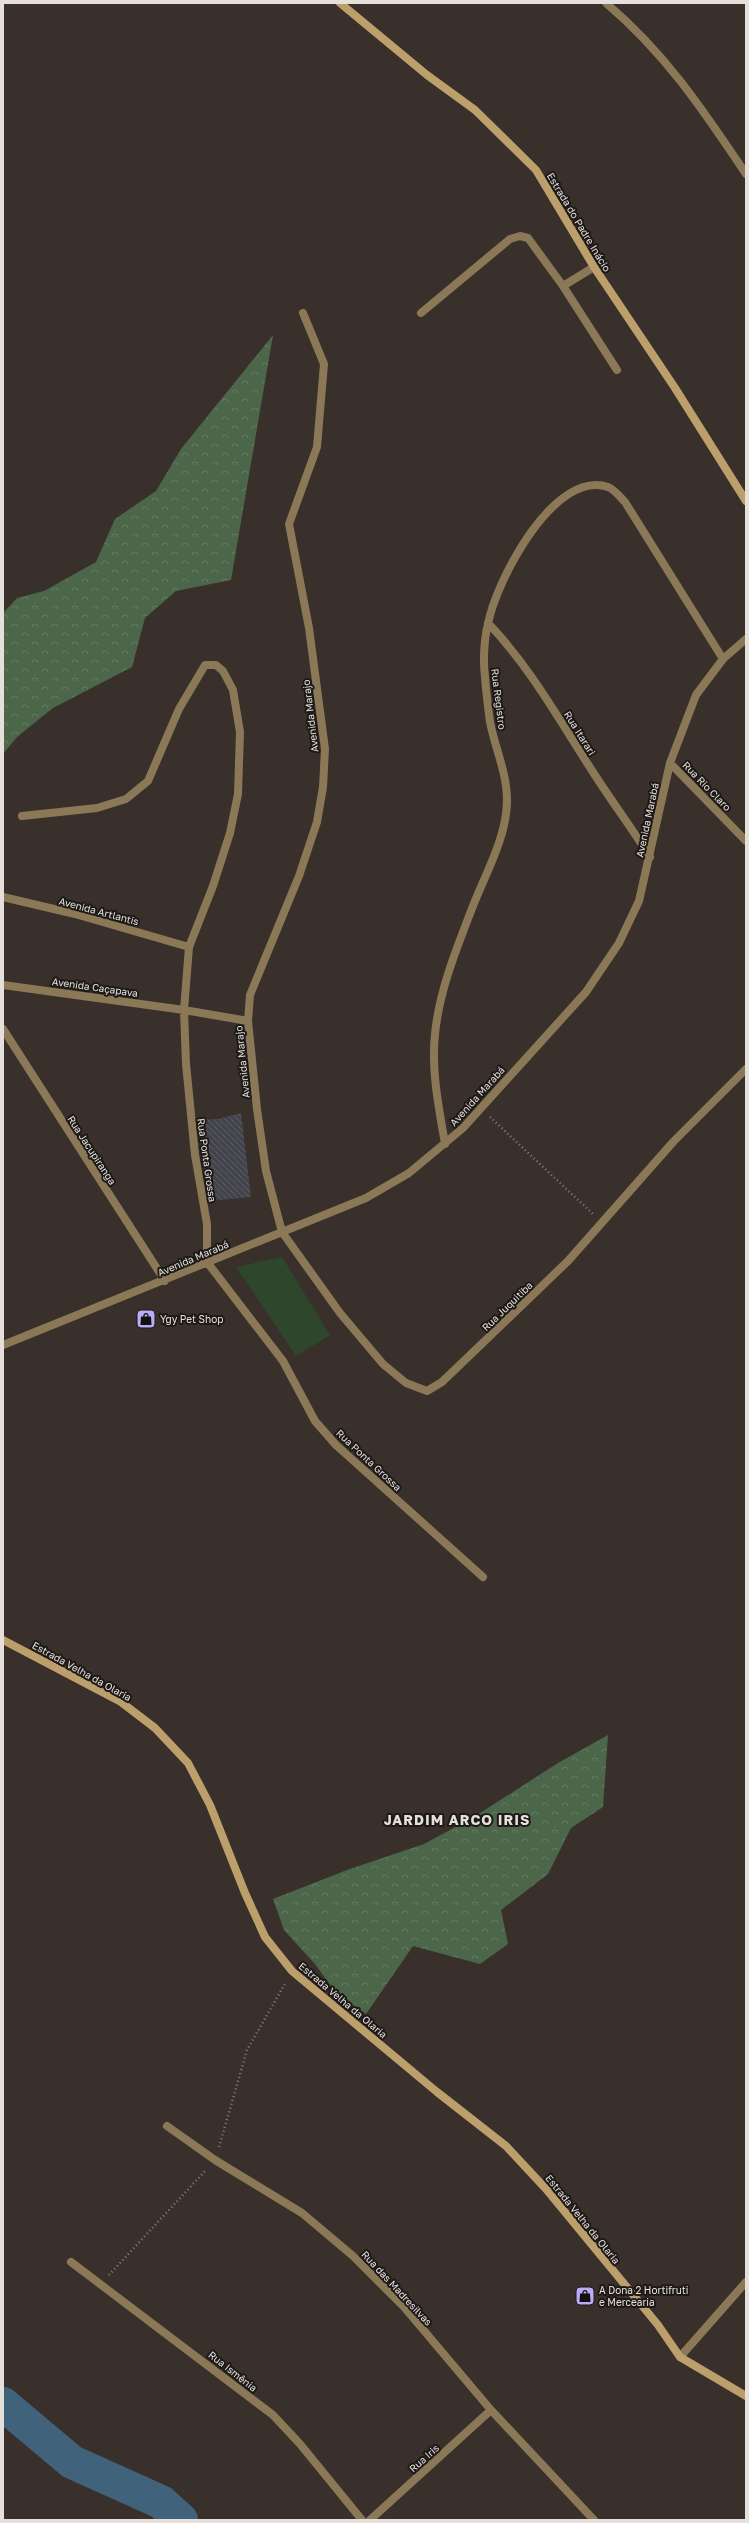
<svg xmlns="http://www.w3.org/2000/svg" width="749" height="2523" font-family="'Golos Text',sans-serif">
	<defs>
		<pattern id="forest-crowns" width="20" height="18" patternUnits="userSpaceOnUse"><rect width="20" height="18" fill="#4b6649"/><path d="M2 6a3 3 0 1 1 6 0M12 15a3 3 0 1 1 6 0" fill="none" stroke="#657c63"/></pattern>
		<pattern id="building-back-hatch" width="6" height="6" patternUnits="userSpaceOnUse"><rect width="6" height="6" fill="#43434c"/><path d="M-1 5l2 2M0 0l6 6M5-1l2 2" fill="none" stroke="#5e5e65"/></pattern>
	</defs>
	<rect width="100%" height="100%" fill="#39302b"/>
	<path fill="url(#forest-crowns)" d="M 273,335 L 231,580 L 176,591 L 145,618 L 132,667 L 53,708 L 17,737 L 3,754 L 3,613 L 17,598 L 44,591 L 96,562 L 115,519 L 156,491 L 181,449 Z
		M 608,1735 L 603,1807 L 571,1828 L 548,1874 L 501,1910 L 508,1944 L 480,1964 L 413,1946 L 366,2014 L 336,1993 L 315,1964 L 284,1930 L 273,1899 L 347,1870 L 424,1844 L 474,1817 L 558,1763 Z"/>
	<path fill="#2e462c" d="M 282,1257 L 330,1335 L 296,1356 L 236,1267 Z"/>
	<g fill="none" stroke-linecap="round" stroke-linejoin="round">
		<path stroke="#40637b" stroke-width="34" d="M 3,2404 L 72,2462 L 161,2502 L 181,2520"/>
	</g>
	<path fill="url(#building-back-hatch)" d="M 241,1113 L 251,1197 L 209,1201 L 197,1120 L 218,1119 Z"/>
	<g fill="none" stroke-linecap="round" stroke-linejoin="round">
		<path stroke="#867f7a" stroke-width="2.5" stroke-dasharray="1 3" stroke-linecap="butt" d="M 490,1117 L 593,1214
			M 219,2147 L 247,2050 L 286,1982
			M 109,2275 L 206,2170"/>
		<path stroke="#8a7857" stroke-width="8" d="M 563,286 L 617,370
			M 421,313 L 510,239 L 520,236 L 528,238 L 563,286 L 594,267"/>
		<path stroke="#8a7857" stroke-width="8" d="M 606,3 C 666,54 703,110 746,174
			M 303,313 L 324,364 L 317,447 L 289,524 L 309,628 L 325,749 L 323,787 L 317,822 L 299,876 L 250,995 L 248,1021 L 257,1109 L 266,1171 L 282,1232 L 340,1313 L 383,1364 L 406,1383 L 427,1391 L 442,1382 L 568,1261 L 674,1141 L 746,1069
			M 488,623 C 530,667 558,718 591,769 C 610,799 631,827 650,857
			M 670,763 L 746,841
			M 22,816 L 97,808 L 126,799 L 148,781 L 179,709 L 205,665 L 216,665 L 223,671 L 233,690 L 240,732 L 238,794 L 230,833 L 213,886 L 189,947 L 184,1010 L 186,1064 L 195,1155 L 207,1224 L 207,1262 L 283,1361 L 315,1421 L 336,1445 L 483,1577
			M 3,897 L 75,914 L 189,947
			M 3,985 L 184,1010 L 248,1021
			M 3,1029 L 165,1281
			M 445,1144 C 439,1108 431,1071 435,1034 C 439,992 456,950 471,911 C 484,876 507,838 507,800 C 507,773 495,748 490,722 C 488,707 486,691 485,677 C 483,661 484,639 488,624 C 496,581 554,469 608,487 C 614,489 620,497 625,502 L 723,659
			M 3,1345 L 366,1198 L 409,1173 L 463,1128 L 586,992 L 619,943 L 639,901 L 670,763 L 696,695 L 723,659 L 746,639
			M 167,2126 L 215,2160 L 302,2213 L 353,2256 L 404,2307 L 491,2410 L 594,2520
			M 71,2262 L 273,2415 L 300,2444 L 362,2520
			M 680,2357 L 746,2282
			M 370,2520 L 491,2410"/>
		<path stroke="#bc9f6a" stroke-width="8" d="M 340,3 L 427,75 L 475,110 L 536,170 L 594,267 L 675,388 L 746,501
			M 3,1640 L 121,1702 L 155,1728 L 188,1763 L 210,1805 L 245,1893 L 265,1937 L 292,1971 L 437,2092 L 506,2146 L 546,2189 L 658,2325 L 680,2357 L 746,2396"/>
	</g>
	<defs>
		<symbol id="shop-square" viewBox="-11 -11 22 22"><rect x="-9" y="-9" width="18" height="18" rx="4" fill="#bbaaf6" stroke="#1d1916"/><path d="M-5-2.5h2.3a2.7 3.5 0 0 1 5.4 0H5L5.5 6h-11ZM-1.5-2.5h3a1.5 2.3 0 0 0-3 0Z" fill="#111"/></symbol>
	</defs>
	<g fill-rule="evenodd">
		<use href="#shop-square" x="135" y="1308" width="22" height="22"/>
		<use href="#shop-square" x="574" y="2285" width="22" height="22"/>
	</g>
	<g text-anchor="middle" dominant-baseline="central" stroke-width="4" stroke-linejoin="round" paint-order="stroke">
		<g font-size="10" fill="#e6e0dd" stroke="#1d1916">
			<text transform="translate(579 222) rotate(59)">Estrada do Padre Inácio</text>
			<text transform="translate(499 699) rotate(83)">Rua Registro</text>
			<text transform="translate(310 716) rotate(-97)">Avenida Marajo</text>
			<text transform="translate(580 733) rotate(58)">Rua Itarari</text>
			<text transform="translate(707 786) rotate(46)">Rua Rio Claro</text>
			<text transform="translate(647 820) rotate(-78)">Avenida Marabá</text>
			<text transform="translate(99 911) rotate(15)">Avenida Artlantis</text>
			<text transform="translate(95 987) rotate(8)">Avenida Caçapava</text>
			<text transform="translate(242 1062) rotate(-96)">Avenida Marajo</text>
			<text transform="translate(477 1096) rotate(-48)">Avenida Marabá</text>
			<text transform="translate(92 1150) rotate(57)">Rua Jacupiranga</text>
			<text transform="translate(207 1160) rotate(82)">Rua Ponta Grossa</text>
			<text transform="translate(193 1258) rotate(-23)">Avenida Marabá</text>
			<text transform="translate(507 1306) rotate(-44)">Rua Juquitiba</text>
			<text transform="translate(369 1460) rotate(43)">Rua Ponta Grossa</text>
			<text transform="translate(82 1671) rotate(29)">Estrada Velha da Olaria</text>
			<text transform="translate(343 2000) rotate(40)">Estrada Velha da Olaria</text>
			<text transform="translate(583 2219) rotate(51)">Estrada Velha da Olaria</text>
			<text transform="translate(397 2288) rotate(47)">Rua das Madresilvas</text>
			<text transform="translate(233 2371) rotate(38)">Rua Ismênia</text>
			<text transform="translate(424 2458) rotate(-42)">Rua Iris</text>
		</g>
		<g font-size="10" fill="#e6e0dd" stroke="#1d1916" text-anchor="start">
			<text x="160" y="1319">Ygy Pet Shop</text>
			<text x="599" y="2290">A Dona 2 Hortifruti<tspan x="599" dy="12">e Mercearia</tspan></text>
		</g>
		<g font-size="14" font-weight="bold" letter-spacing="1" fill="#e6e0dd" stroke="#1d1916">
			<text x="457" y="1819">JARDIM ARCO IRIS</text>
		</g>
	</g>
	<rect width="749" height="2523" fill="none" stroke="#e6e0dd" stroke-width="8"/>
</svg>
